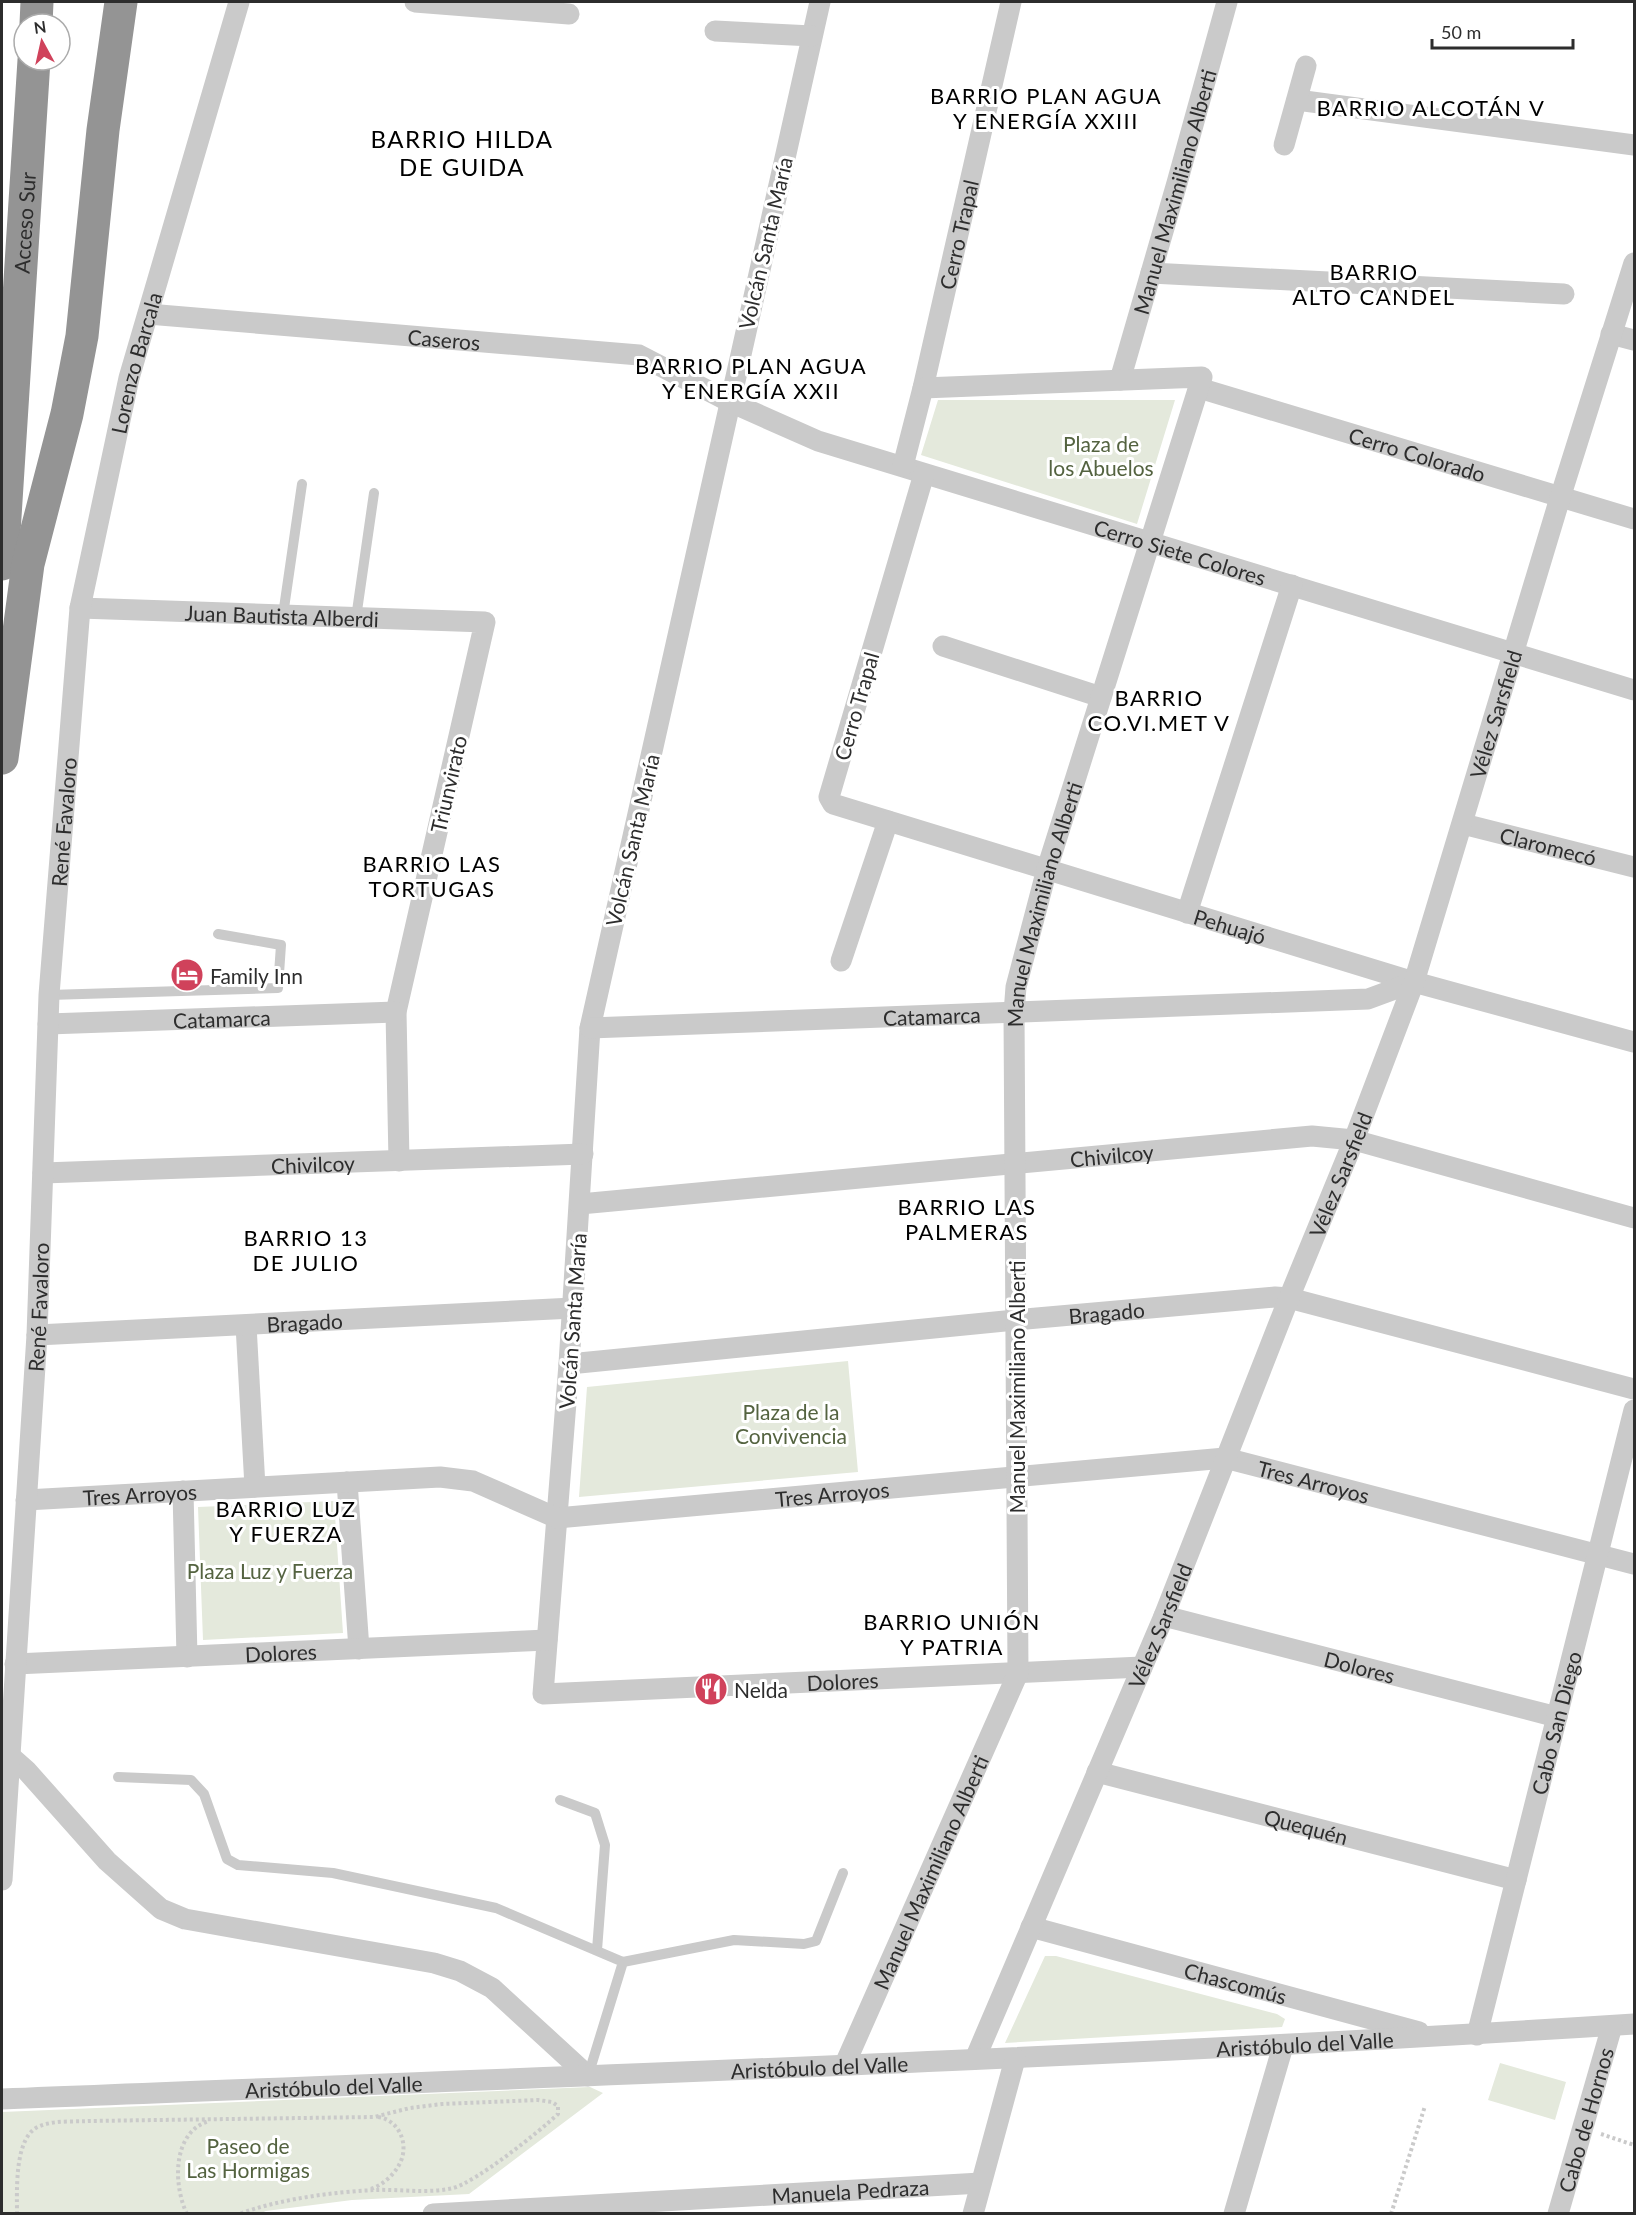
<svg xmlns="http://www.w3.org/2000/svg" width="1636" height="2215" font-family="Lato,sans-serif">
	<rect width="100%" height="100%" fill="#fff"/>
	<path fill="#e4e9dc" d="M 938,400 L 1175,400 L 1137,524 L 921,455 Z
		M 848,1361 L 858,1472 L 579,1497 L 587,1387 Z
		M 334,1501 L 343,1633 L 203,1640 L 198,1507 Z
		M 1045,1956 L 1056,1956 L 1277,2014 L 1285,2019 L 1282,2027 L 1005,2043 Z
		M 1500,2063 L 1566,2082 L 1555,2120 L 1488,2100 Z
		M 590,2087 L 603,2093 L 469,2194 L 352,2200 L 266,2211 L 259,2214 L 2,2213 L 2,2112 Z"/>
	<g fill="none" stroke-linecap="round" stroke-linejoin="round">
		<path stroke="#cacaca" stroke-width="4" stroke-dasharray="3 3" stroke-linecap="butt" d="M 1601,2134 L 1634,2145
			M 371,2189 C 382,2185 393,2176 399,2165 C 410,2146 400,2120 378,2117
			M 17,2214 C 17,2190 14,2135 40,2126 C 55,2120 73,2122 88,2121 L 374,2117 L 410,2108 L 442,2104 L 538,2100 L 552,2102 L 558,2106 L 558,2114 C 539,2132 476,2182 453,2188 C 427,2194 400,2189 375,2190 C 332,2192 280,2199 239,2214
			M 187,2214 C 173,2185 172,2132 209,2121
			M 1391,2214 L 1425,2106"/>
		<path stroke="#cacaca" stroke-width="10" d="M 283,615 L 302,484
			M 356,618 L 374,493
			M 49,995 L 278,988 L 281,945 L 218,934
			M 118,1777 L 191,1780 L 204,1794 L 227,1859 L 238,1865 L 333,1873 L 496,1908 L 623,1962 L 734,1940 L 804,1944 L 816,1941 L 843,1873
			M 560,1800 L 595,1813 L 605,1845 L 597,1950
			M 588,2076 L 623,1962"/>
		<g stroke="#cacaca" stroke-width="21">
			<path d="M 415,2 L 569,14"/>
			<path id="s1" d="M 820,2 L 590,1028 L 569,1364 L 543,1694 L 1142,1667"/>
			<path d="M 715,31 L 812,36"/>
			<path d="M 1297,100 L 1634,145"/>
			<path d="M 1284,145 L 1306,66"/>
			<path d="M 1151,273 L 1564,294"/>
			<path id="s2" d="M 148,314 L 639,355 L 730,402 L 818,441 L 1634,690"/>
			<path d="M 1611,334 L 1634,340"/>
			<path id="s3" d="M 1120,380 L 1177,183 L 1227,2"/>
			<path id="s4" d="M 1199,388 L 1634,519"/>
			<path id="s5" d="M 903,466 L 923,388 L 1011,2"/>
			<path id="s6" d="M 924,474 L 829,797 L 833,804 L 1414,982 L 1634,1042"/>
			<path id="s7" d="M 80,608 L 485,622 L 396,1012 L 399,1161"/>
			<path d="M 943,646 L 1101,697"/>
			<path id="s8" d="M 1463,824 L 1634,867"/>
			<path d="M 1187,913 L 1292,585"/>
			<path d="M 841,961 L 888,821"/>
			<path id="s9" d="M 48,1024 L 396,1012"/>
			<path id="s10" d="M 590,1028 L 1368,999 L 1414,982"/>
			<path id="s11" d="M 43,1173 L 583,1154"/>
			<path id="s12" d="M 580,1204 L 1312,1136 L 1354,1140 L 1634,1218"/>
			<path d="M 246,1325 L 255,1487"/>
			<path id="s13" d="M 37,1335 L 573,1308"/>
			<path id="s14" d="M 569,1364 L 1015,1320 L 1275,1297 L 1289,1298 L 1634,1389"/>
			<path d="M 347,1482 L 359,1649"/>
			<path d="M 183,1491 L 187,1657"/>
			<path id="s15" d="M 26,1500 L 440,1477 L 473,1481 L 557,1518 L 1225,1458 L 1634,1564"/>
			<path id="s16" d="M 1164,1616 L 1557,1717"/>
			<path id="s17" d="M 15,1664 L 547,1640"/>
			<path d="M 9,1755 L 26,1770 L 107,1861 L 161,1909 L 185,1919 L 434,1963 L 460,1971 L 492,1988 L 588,2076"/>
			<path id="s18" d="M 1097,1772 L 1516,1880"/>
			<path id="s19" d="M 2,1880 L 37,1335 L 49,995 L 80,608 L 129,378 L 239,2"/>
			<path id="s20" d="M 1031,1927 L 1419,2032"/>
			<path id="s21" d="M 1477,2035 L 1634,1410"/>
			<path id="s22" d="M 975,2059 L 1164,1616 L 1289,1298 L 1354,1140 L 1414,982 L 1560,498 L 1634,263"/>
			<path id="s23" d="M 845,2064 L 1018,1673 L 1014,1013 L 1016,987 L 1047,869 L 1202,377 L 923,388"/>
			<path id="s24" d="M 2,2099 C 546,2077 1091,2059 1634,2024"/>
			<path id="s25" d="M 433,2214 L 981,2183"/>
			<path d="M 973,2214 L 1015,2059"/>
			<path d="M 1234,2214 L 1283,2046"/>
			<path id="s26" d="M 1558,2214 L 1612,2026"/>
		</g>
		<g stroke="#949494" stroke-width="33">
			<path d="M 36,24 L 37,2"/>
			<path id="s27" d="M 2,564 L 34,60"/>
			<path d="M 2,758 L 28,564 L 67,414 L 82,336 L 103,130 L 121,2"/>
		</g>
	</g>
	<defs>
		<symbol id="hotel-disc" viewBox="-11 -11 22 22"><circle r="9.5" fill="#d0425b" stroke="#fff"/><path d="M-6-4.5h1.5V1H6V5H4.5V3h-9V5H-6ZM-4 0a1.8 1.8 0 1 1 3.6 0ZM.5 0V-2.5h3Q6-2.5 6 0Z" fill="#fff"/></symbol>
		<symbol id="restaurant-disc" viewBox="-11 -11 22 22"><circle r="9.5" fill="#d0425b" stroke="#fff"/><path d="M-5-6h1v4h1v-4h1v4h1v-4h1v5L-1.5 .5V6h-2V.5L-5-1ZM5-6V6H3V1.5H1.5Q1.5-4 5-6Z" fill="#fff"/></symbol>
	</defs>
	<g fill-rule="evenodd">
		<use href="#hotel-disc" x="168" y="956" width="38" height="38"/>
		<use href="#restaurant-disc" x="692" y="1670" width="38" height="38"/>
	</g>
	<g text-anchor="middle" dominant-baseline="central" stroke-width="6" stroke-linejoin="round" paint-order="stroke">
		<g font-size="21" fill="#2d2d2d" stroke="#fff">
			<text stroke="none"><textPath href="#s3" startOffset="196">Manuel Maximiliano Alberti</textPath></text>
			<text stroke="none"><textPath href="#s27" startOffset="342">Acceso Sur</textPath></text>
			<text stroke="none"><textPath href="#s5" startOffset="238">Cerro Trapal</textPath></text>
			<text transform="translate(765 243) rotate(-77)">Volcán Santa María</text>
			<text stroke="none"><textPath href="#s2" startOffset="297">Caseros</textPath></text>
			<text stroke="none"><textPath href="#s19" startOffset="1526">Lorenzo Barcala</textPath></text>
			<text stroke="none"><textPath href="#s4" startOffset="228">Cerro Colorado</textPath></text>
			<text stroke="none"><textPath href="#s2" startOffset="1070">Cerro Siete Colores</textPath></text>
			<text stroke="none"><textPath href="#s7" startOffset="202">Juan Bautista Alberdi</textPath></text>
			<text transform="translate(856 706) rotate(-74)">Cerro Trapal</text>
			<text stroke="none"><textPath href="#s22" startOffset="1443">Vélez Sarsfield</textPath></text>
			<text transform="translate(448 784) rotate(-77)">Triunvirato</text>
			<text stroke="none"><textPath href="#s19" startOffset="1060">René Favaloro</textPath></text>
			<text transform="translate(632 840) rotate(-77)">Volcán Santa María</text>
			<text stroke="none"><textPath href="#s8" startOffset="88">Claromecó</textPath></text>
			<text stroke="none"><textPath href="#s23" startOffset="1200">Manuel Maximiliano Alberti</textPath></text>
			<text stroke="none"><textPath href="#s6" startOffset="760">Pehuajó</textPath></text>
			<text stroke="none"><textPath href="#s10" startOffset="342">Catamarca</textPath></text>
			<text stroke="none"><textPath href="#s9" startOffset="174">Catamarca</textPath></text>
			<text stroke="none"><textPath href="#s12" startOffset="534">Chivilcoy</textPath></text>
			<text stroke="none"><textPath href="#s11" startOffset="270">Chivilcoy</textPath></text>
			<text stroke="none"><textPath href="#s22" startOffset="957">Vélez Sarsfield</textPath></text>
			<text stroke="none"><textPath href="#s19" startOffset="574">René Favaloro</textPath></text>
			<text stroke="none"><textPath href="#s14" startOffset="540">Bragado</textPath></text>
			<text transform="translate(572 1321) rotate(-86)">Volcán Santa María</text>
			<text stroke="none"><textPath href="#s13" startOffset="268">Bragado</textPath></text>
			<text transform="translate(1016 1387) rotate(-90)">Manuel Maximiliano Alberti</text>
			<text stroke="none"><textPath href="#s15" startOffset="1302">Tres Arroyos</textPath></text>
			<text stroke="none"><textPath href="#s15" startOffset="114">Tres Arroyos</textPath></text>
			<text stroke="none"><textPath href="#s15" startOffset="816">Tres Arroyos</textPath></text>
			<text stroke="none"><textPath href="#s22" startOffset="471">Vélez Sarsfield</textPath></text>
			<text stroke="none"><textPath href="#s17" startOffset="266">Dolores</textPath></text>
			<text stroke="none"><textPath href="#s16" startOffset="202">Dolores</textPath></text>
			<text stroke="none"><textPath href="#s1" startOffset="2019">Dolores</textPath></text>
			<text stroke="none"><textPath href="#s21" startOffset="322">Cabo San Diego</textPath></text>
			<text stroke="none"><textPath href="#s18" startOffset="216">Quequén</textPath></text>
			<text stroke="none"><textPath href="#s23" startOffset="210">Manuel Maximiliano Alberti</textPath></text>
			<text stroke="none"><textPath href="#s20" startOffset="212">Chascomús</textPath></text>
			<text stroke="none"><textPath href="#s24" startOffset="1304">Aristóbulo del Valle</textPath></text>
			<text stroke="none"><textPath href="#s24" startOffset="818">Aristóbulo del Valle</textPath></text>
			<text stroke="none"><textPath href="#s24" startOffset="332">Aristóbulo del Valle</textPath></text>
			<text stroke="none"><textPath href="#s26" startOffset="98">Cabo de Hornos</textPath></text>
			<text stroke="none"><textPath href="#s25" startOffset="418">Manuela Pedraza</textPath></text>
		</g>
		<g font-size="21" fill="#546340" stroke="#fff">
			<text x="1101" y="443">Plaza de<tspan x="1101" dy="24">los Abuelos</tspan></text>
			<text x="791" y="1411">Plaza de la<tspan x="791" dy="24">Convivencia</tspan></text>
			<text x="270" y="1570">Plaza Luz y Fuerza</text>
			<text x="248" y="2145">Paseo de<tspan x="248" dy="24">Las Hormigas</tspan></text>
		</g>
		<g font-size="21" fill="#2d2d2d" stroke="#fff" text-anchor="start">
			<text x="210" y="975">Family Inn</text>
			<text x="734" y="1689">Nelda</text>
		</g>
		<g font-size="22" letter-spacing="1.5" fill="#000" stroke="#fff">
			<text x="1046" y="95">BARRIO PLAN AGUA<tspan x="1046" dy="25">Y ENERGÍA XXIII</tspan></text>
			<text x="1431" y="107">BARRIO ALCOTÁN V</text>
			<text x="1374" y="271">BARRIO<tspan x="1374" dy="25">ALTO CANDEL</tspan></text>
			<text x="751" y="365">BARRIO PLAN AGUA<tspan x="751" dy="25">Y ENERGÍA XXII</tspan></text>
			<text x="1159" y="697">BARRIO<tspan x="1159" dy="25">CO.VI.MET V</tspan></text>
			<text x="432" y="863">BARRIO LAS<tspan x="432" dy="25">TORTUGAS</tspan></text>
			<text x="967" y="1206">BARRIO LAS<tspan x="967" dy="25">PALMERAS</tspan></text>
			<text x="306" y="1237">BARRIO 13<tspan x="306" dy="25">DE JULIO</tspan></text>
			<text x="286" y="1508">BARRIO LUZ<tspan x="286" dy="25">Y FUERZA</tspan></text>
			<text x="952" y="1621">BARRIO UNIÓN<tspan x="952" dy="25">Y PATRIA</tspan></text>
		</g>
		<g font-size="24" letter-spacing="1.5" fill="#000" stroke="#fff">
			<text x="462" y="138">BARRIO HILDA<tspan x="462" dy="28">DE GUIDA</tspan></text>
		</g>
	</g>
	<rect width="1636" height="2215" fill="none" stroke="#2d2d2d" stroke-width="6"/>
	<g transform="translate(42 42) rotate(352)"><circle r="28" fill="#ffffff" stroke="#ababab" stroke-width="1.5"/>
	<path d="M0-4.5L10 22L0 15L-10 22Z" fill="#d0425b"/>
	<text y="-9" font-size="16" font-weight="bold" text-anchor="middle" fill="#2d2d2d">N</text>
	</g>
	<path d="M1432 39v9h141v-9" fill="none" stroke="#2d2d2d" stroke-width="3"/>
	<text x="1441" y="39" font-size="18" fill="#2d2d2d" stroke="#ffffff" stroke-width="4.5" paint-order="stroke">50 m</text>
</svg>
